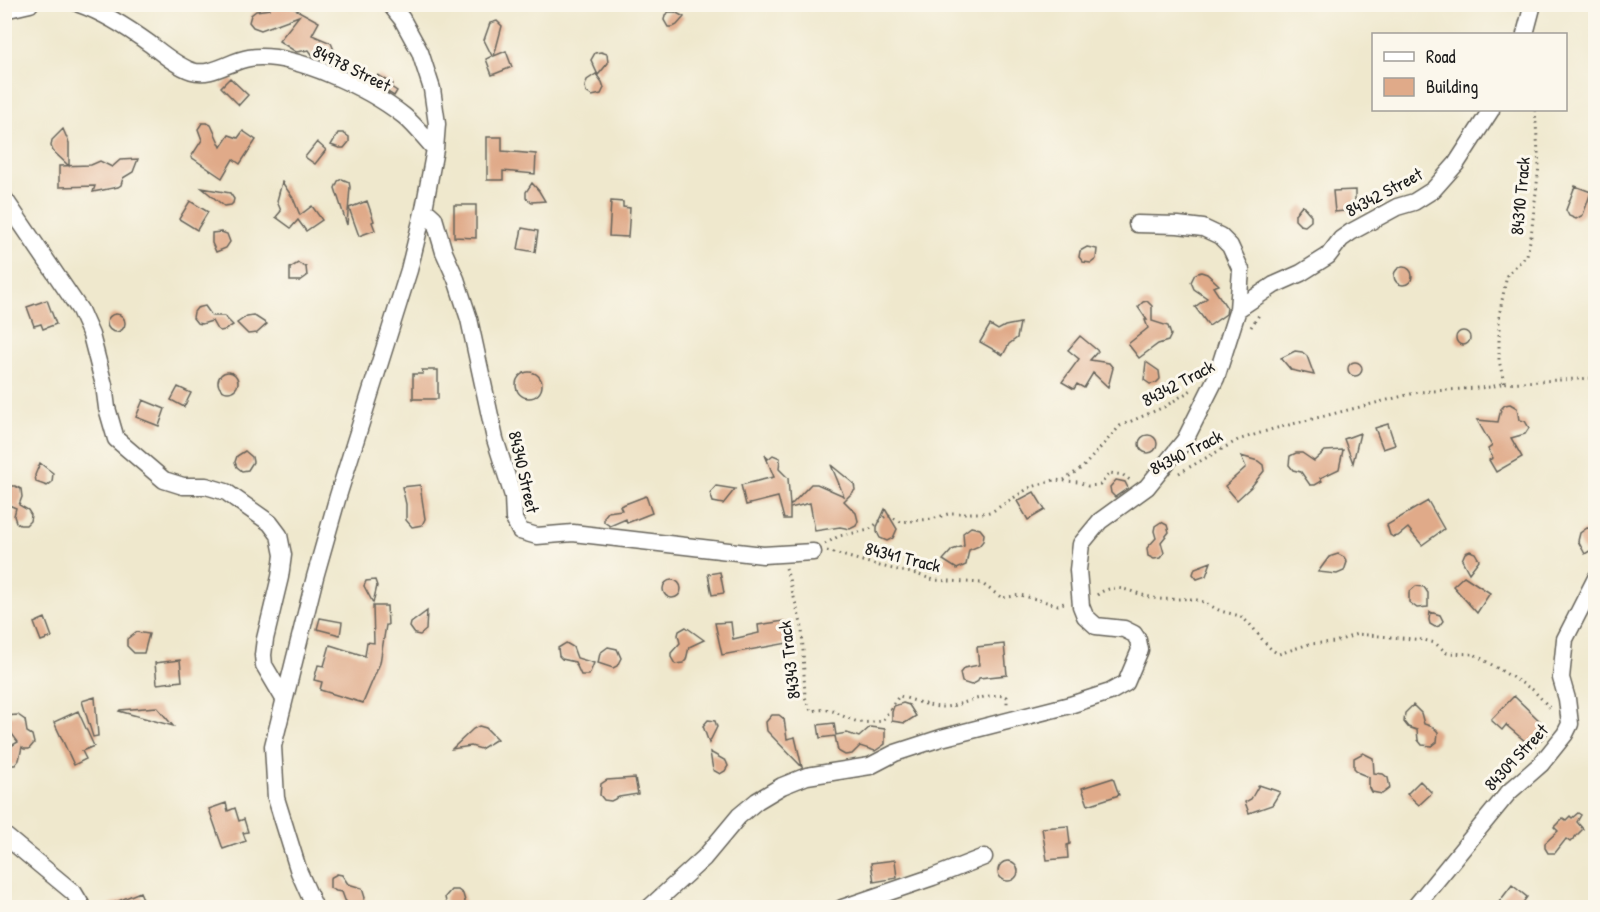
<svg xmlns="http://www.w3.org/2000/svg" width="1600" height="912" font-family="'Patrick Hand',sans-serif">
	<rect width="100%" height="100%" fill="#fbf7ec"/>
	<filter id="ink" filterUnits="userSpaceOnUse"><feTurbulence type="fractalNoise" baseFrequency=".0167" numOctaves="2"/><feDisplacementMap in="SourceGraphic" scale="12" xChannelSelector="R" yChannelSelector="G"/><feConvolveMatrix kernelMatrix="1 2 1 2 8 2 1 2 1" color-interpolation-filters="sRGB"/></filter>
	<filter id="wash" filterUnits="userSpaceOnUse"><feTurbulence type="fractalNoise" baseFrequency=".008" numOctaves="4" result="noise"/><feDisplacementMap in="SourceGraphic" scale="24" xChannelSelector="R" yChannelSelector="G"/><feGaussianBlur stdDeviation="1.35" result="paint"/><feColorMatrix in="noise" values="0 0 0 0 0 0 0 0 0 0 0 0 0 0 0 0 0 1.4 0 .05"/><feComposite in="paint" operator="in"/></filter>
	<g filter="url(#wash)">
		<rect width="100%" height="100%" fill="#efe8cd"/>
		<g id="blocks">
			<path fill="#e0aa89" d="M 270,4 L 286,4 L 319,22 L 312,35 L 331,43 L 334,50 L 331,57 L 325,61 L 314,57 L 309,50 L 296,52 L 279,41 L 299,16 L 261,30 L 253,27 L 249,22 L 251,15 L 256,11 L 270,9 Z
				M 669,12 L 675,12 L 684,17 L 677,25 L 673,27 L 668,27 L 664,20 L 665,15 Z
				M 497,21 L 502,26 L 494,56 L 506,51 L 512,67 L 492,75 L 486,59 L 492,56 L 484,40 L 490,23 Z
				M 601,52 L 607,54 L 608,63 L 598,75 L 591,60 L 595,53 Z
				M 596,74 L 602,82 L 604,88 L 601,94 L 592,96 L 586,92 L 585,86 L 587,80 Z
				M 378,75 L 393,84 L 391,87 L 397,91 L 394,96 L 373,83 Z
				M 230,78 L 248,95 L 239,105 L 221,87 Z
				M 202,123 L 207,123 L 211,125 L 221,147 L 229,135 L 238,138 L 243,131 L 256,140 L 240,164 L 233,159 L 222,178 L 191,157 L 202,140 L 198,129 Z
				M 63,129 L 69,143 L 69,166 L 53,151 L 51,146 L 52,140 Z
				M 338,133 L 343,133 L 349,137 L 349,142 L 344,148 L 339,148 L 331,145 Z
				M 487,137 L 502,137 L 502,151 L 536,154 L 535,174 L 503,171 L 503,180 L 487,180 Z
				M 317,142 L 326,150 L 315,164 L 305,157 Z
				M 138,159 L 133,172 L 123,178 L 121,185 L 118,187 L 93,192 L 95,186 L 59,187 L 59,166 L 91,165 L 100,161 L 112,167 L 120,160 Z
				M 342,179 L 349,182 L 350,187 L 347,225 L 335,188 L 338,181 Z
				M 282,182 L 293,198 L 300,215 L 312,206 L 322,220 L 306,231 L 298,220 L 291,228 L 276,217 L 281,211 L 277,201 Z
				M 532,183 L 539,191 L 545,201 L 532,202 L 526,198 L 526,192 Z
				M 1575,186 L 1591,192 L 1583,215 L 1576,219 L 1569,216 L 1566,210 Z
				M 202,188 L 230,193 L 234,199 L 233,203 L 231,205 L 224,206 Z
				M 1355,190 L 1355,203 L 1353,203 L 1353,210 L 1335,212 L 1333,191 Z
				M 190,201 L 208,212 L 197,230 L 179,219 Z
				M 367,201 L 374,221 L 372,222 L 375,230 L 359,236 L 349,208 Z
				M 611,201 L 623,202 L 623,207 L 630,208 L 628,237 L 609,236 Z
				M 454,205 L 476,205 L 476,238 L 454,237 Z
				M 1302,205 L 1311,215 L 1311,221 L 1305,226 L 1300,225 L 1295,220 L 1295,214 Z
				M 522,228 L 538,231 L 535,252 L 518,249 Z
				M 221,232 L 227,234 L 230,242 L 226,248 L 216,252 L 212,243 L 212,233 Z
				M 1087,247 L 1097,249 L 1096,259 L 1091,263 L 1083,262 L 1079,257 L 1080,251 Z
				M 298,263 L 306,267 L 307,276 L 300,281 L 290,281 L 290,268 Z
				M1394 276a9 9 0 1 1 18 0a9 9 0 1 1-18 0Z
				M 1201,272 L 1207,274 L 1219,285 L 1213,287 L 1227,308 L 1226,314 L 1209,326 L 1195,307 L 1207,298 L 1194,289 L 1191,282 L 1195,274 Z
				M 47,300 L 56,324 L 43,329 L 41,324 L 34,326 L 27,307 Z
				M 1147,301 L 1152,306 L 1152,321 L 1168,326 L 1171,335 L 1168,341 L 1158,344 L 1139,358 L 1128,344 L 1148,328 L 1145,320 L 1147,320 L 1138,307 L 1143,302 Z
				M 205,306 L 212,316 L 224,316 L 233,325 L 225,330 L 220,331 L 216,328 L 212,321 L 202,324 L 197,323 L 193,318 L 194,312 L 197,308 Z
				M107 323a9 9 0 1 1 18 0a9 9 0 1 1-18 0Z
				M 253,315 L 267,324 L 257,333 L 248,334 L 237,323 L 247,316 Z
				M 1020,323 L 1017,338 L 1009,344 L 1003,355 L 980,342 L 990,325 L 998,330 L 1005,326 Z
				M1456 338a7 7 0 1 1 14 0a7 7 0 1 1-14 0Z
				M 1080,336 L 1098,351 L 1090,360 L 1109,363 L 1113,368 L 1108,387 L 1093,373 L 1084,388 L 1077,384 L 1074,389 L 1062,382 L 1079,359 L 1068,350 Z
				M 1295,351 L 1302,352 L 1307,356 L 1314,375 L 1291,370 L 1281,358 Z
				M1348 369a7 7 0 1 1 14 0a7 7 0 1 1-14 0Z
				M 1146,362 L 1159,371 L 1160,379 L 1156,383 L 1150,384 L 1144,380 Z
				M 422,370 L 438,370 L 438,399 L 413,399 L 413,374 L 423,374 Z
				M218 382a10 10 0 1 1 20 0a10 10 0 1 1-20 0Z
				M516 385a13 13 0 1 1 26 0a13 13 0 1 1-26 0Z
				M 178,387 L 191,393 L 184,407 L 171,400 Z
				M 143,400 L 165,409 L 159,426 L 136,417 Z
				M 1510,404 L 1517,408 L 1519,420 L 1525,421 L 1529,428 L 1525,434 L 1511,438 L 1522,457 L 1496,472 L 1489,460 L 1493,458 L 1488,449 L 1492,446 L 1477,420 L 1498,422 L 1501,409 L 1505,405 Z
				M 1388,424 L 1395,445 L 1383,449 L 1375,428 Z
				M 1360,433 L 1353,463 L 1344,439 Z
				M1139 444a9 9 0 1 1 18 0a9 9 0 1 1-18 0Z
				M 1343,450 L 1339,469 L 1320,478 L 1322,481 L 1315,485 L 1310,485 L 1301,472 L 1293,470 L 1289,465 L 1290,456 L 1296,453 L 1302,453 L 1314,461 L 1325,451 Z
				M 245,451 L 252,457 L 253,462 L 248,470 L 242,471 L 237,467 L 235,462 L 237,456 Z
				M 765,455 L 768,459 L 773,455 L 780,458 L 779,469 L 788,478 L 790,506 L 811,484 L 817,484 L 844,496 L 831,465 L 854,484 L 855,490 L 844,501 L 856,513 L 858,521 L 856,526 L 850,529 L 840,527 L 815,531 L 810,503 L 790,508 L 790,519 L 784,519 L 778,497 L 746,505 L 741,485 L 774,477 Z
				M 1241,456 L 1258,461 L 1263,465 L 1264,471 L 1251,487 L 1237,500 L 1225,486 L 1246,467 Z
				M 40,463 L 53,473 L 52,482 L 47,486 L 36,482 L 35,475 Z
				M 1116,480 L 1125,482 L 1128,488 L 1115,497 L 1111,493 L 1110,487 Z
				M 420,485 L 425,519 L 422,525 L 412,527 L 406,520 L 406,504 L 402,487 Z
				M 9,486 L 15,486 L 21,489 L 22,497 L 19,505 L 28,510 L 31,515 L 30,521 L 26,525 L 20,525 L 16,522 L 14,516 L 16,508 L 4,503 L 4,488 Z
				M 716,486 L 735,489 L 723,504 L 713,502 L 710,493 Z
				M 1034,492 L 1045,510 L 1028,520 L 1017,501 Z
				M 646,496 L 652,513 L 627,523 L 626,519 L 610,526 L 604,522 L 604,517 L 608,512 L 622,510 L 620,506 Z
				M 1428,501 L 1444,529 L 1422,545 L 1408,528 L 1398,536 L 1393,537 L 1390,535 L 1387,525 Z
				M 885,509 L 897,529 L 893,538 L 887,541 L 880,538 L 877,532 L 877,527 Z
				M 1161,522 L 1167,525 L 1169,532 L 1161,542 L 1164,553 L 1160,558 L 1154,559 L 1148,556 L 1147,548 L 1156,538 L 1154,531 L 1155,526 Z
				M 971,527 L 980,529 L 984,534 L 983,541 L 979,546 L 969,550 L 966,565 L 957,569 L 943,560 L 952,550 L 964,546 L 963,533 Z
				M 1587,528 L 1596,529 L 1596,547 L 1585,554 L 1578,541 L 1580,533 Z
				M 1470,551 L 1475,553 L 1479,560 L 1469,573 L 1462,560 L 1465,553 Z
				M 1338,554 L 1344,557 L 1347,562 L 1344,571 L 1337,574 L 1318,572 L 1329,557 Z
				M 1211,562 L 1206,576 L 1197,579 L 1193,574 L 1195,568 Z
				M 720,572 L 724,593 L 712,595 L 708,574 Z
				M 1464,576 L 1490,593 L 1477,613 L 1453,586 Z
				M663 589a9 9 0 1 1 18 0a9 9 0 1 1-18 0Z
				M 375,580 L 377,586 L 373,603 L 364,586 L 366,581 Z
				M 1416,586 L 1424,587 L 1428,593 L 1428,607 L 1417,608 L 1409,602 L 1409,592 Z
				M 373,606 L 387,606 L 388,625 L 386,625 L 380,663 L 363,703 L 320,690 L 322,682 L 314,680 L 318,665 L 324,666 L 330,645 L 365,656 L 367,642 L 374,643 Z
				M 427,611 L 426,630 L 420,635 L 415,634 L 410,627 L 411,623 Z
				M 1430,612 L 1440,615 L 1443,621 L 1439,626 L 1435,627 L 1430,624 L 1429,620 Z
				M 45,618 L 52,637 L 41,641 L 34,623 Z
				M 320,618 L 342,622 L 340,635 L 317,629 Z
				M 784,621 L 788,643 L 722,655 L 715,623 L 731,622 L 733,639 L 759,633 L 758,625 Z
				M 686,627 L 704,640 L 689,647 L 686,660 L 683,663 L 675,664 L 671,657 L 671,653 L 680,643 L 678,635 L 679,631 Z
				M 136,632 L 149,634 L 144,653 L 134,653 L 127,646 L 127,639 Z
				M 566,643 L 573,647 L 577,658 L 594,663 L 589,675 L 581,675 L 575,662 L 562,659 L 559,656 L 558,648 Z
				M 1004,644 L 1007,675 L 979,678 L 977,682 L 971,685 L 962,682 L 960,673 L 964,668 L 979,665 L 977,647 Z
				M 608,647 L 617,649 L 621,658 L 617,666 L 613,668 L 598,663 L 600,653 Z
				M 180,660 L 182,681 L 157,684 L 155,663 Z
				M 1514,696 L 1544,725 L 1543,727 L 1548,733 L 1533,748 L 1506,725 L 1502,730 L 1491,720 Z
				M 95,697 L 98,736 L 93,737 L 82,701 Z
				M 903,703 L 909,705 L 916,716 L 905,723 L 892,721 L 892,712 L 894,706 Z
				M 1413,705 L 1421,713 L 1424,724 L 1433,727 L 1438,732 L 1437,742 L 1432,746 L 1422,745 L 1418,740 L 1417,730 L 1408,727 L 1404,722 L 1405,713 Z
				M 157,707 L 173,726 L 119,711 L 120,710 Z
				M 78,711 L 94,746 L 82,751 L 86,759 L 74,765 L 54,722 Z
				M 18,715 L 25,720 L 27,732 L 32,735 L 34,743 L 29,749 L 24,749 L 22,747 L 19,760 L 15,765 L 4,765 L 4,750 L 18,742 L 9,730 L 4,716 Z
				M 772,715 L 779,715 L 784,719 L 787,739 L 795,737 L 802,767 L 767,731 L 766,722 Z
				M 708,720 L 715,721 L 717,727 L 709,743 L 703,726 Z
				M 834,723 L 836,735 L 847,733 L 859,737 L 870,727 L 885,729 L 885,744 L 875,751 L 860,746 L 852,754 L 845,755 L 838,751 L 835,736 L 820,738 L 818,725 Z
				M 479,726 L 486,728 L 497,739 L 481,749 L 471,746 L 452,749 L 473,729 Z
				M 710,752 L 726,761 L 728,766 L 725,771 L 720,774 L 713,770 Z
				M 1363,753 L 1373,758 L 1374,773 L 1383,774 L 1388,778 L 1390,788 L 1382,794 L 1372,792 L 1369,786 L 1369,777 L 1359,773 L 1354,768 L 1354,758 Z
				M 635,778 L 638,794 L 619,797 L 611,801 L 604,800 L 600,795 L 601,784 L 607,780 Z
				M 1113,778 L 1119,795 L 1088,805 L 1082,788 Z
				M 1420,781 L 1432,793 L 1419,805 L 1407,794 Z
				M 1259,785 L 1280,792 L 1272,805 L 1249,813 L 1245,802 L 1251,799 Z
				M 226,803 L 228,811 L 235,808 L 239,821 L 244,819 L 248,832 L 243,833 L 246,841 L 223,849 L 209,809 Z
				M 1578,813 L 1581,815 L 1577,822 L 1583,829 L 1570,842 L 1566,839 L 1555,853 L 1548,853 L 1545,848 L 1545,843 L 1558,831 L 1554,827 L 1563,818 L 1566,820 L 1570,816 L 1572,818 Z
				M 1068,826 L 1070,844 L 1067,845 L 1068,858 L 1047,860 L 1042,828 Z
				M 895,860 L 897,878 L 874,882 L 871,863 Z
				M998 871a10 10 0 1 1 20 0a10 10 0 1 1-20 0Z
				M 337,874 L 342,875 L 348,884 L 362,888 L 365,898 L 362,904 L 356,906 L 349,905 L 345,900 L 342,892 L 336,891 L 330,888 L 330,878 Z
				M 1512,885 L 1527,897 L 1519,908 L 1506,908 L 1499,902 Z
				M 451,890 L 458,890 L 463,894 L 465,901 L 464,908 L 447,908 L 445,897 Z
				M 140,892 L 147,908 L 104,908 L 104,907 Z"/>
		</g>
	</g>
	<g filter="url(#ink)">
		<use href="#blocks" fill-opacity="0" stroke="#66635a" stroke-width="1.5"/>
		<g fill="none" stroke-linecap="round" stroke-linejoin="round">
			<defs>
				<path id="minor" d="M 79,4 C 105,13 128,28 150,44 C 163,54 177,66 192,71 C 211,77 230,61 249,58 C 292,51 370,89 404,116 C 415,125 425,138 435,149
					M 4,10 L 30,4
					M 1525,34 L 1533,4
					M 4,198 L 80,310 L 91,335 L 104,385 L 107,408 L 116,439 L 164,480 L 183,486 L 206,486 L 226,492 L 270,523 L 279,535 L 283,555 L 280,577 L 265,639 L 263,655 L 264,665 L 284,699
					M 424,209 L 434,218 L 444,252 L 456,279 L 469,319 L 495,439 L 513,496 L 514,519 L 520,531 L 537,536 L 573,533 L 763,555 L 813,552
					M 1238,309 L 1274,285 L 1301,273 L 1320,261 L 1328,256 L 1341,239 L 1351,232 L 1397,207 L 1414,202 L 1433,190 L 1456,164 L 1491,110
					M 4,835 L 74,893 L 83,908
					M 315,908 L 299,872 L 276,798 L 273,746 L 315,577 L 338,496 L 409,270 L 424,209 L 435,149 L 437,124 L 432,89 L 420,52 L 402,19 L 390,4
					M 649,908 L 704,858 L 739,816 L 757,801 L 782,786 L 807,776 L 870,766 L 895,753 L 941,738 L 1070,705 L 1110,692 L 1126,683 L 1140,650 L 1138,640 L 1134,634 L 1124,629 L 1096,626 L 1085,616 L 1081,606 L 1078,570 L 1081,544 L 1100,521 L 1147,487 L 1185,440 L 1216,378 L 1238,309 L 1241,270 L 1230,246 L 1220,236 L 1203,228 L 1178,225 L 1137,224
					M 842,908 L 933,877 L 984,857
					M 1414,908 L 1509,792 L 1541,764 L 1565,734 L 1570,724 L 1567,699 L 1561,678 L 1565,639 L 1596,578"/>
			</defs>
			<use href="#minor" stroke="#66635a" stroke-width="19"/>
			<path stroke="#66635a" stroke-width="3" stroke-dasharray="1.5 4.5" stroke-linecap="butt" d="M 1251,327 L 1259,315
				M 1504,383 L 1499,360 L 1499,316 L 1507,275 L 1527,255 L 1531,236 L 1539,166 L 1535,110
				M 1179,473 L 1238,440 L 1273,429 L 1419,392 L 1491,387 L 1504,383 L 1596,378
				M 1064,480 L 1083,467 L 1120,426 L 1164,407 L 1193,389
				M 825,544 L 839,536 L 869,530 L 887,515 L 901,522 L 932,519 L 951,513 L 986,513 L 993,511 L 1029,488 L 1054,480 L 1078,482 L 1088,486 L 1100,485 L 1110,473 L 1123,475 L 1130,480
				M 827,551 L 880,566 L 916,574 L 934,580 L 981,583 L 1002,598 L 1020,595 L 1058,605 L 1064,603
				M 786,568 L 802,627 L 805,697 L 811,711 C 836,707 832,713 853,720 C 861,724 873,722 882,721 L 899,696 C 911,699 930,707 941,707 C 959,708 988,690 1007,697 L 1007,705
				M 1097,595 C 1116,580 1133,594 1154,598 C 1167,601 1179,598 1191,599 C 1204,600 1211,607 1221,611 C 1227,613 1234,614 1239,616 C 1256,625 1262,646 1279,654 L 1309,644 L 1335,642 L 1357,634 L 1424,640 L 1435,643 L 1447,653 L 1474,654 L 1533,690 L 1552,710"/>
			<use href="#minor" stroke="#fff" stroke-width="16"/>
		</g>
	</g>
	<g text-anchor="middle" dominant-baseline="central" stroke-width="6" stroke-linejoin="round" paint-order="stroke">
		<g font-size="18" fill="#1c1c1c" stroke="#fbf7ec">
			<text transform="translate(352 68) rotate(26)">84978 Street</text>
			<text transform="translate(1384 192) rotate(-28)">84342 Street</text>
			<text transform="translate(1520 196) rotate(-85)">84310 Track</text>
			<text transform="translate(1178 383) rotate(-28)">84342 Track</text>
			<text transform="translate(1186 452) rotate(-27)">84340 Track</text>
			<text transform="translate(524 472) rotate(77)">84340 Street</text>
			<text transform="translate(903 557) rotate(14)">84341 Track</text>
			<text transform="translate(789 660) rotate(-97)">84343 Track</text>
			<text transform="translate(1516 757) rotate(-47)">84309 Street</text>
		</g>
	</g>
	<rect width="1600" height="912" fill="none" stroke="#fbf7ec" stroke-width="24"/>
	<rect x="1372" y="33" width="195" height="78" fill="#fbf7ec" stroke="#a29f99" stroke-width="1.5"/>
	<rect x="1384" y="52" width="30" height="9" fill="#ffffff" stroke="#a29f99" stroke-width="1.5"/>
	<text x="1426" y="63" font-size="18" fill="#1c1c1c">Road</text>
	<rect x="1384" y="78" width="30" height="18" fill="#e0aa89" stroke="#a29f99" stroke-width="1.5"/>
	<text x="1426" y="93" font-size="18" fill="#1c1c1c">Building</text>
</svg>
